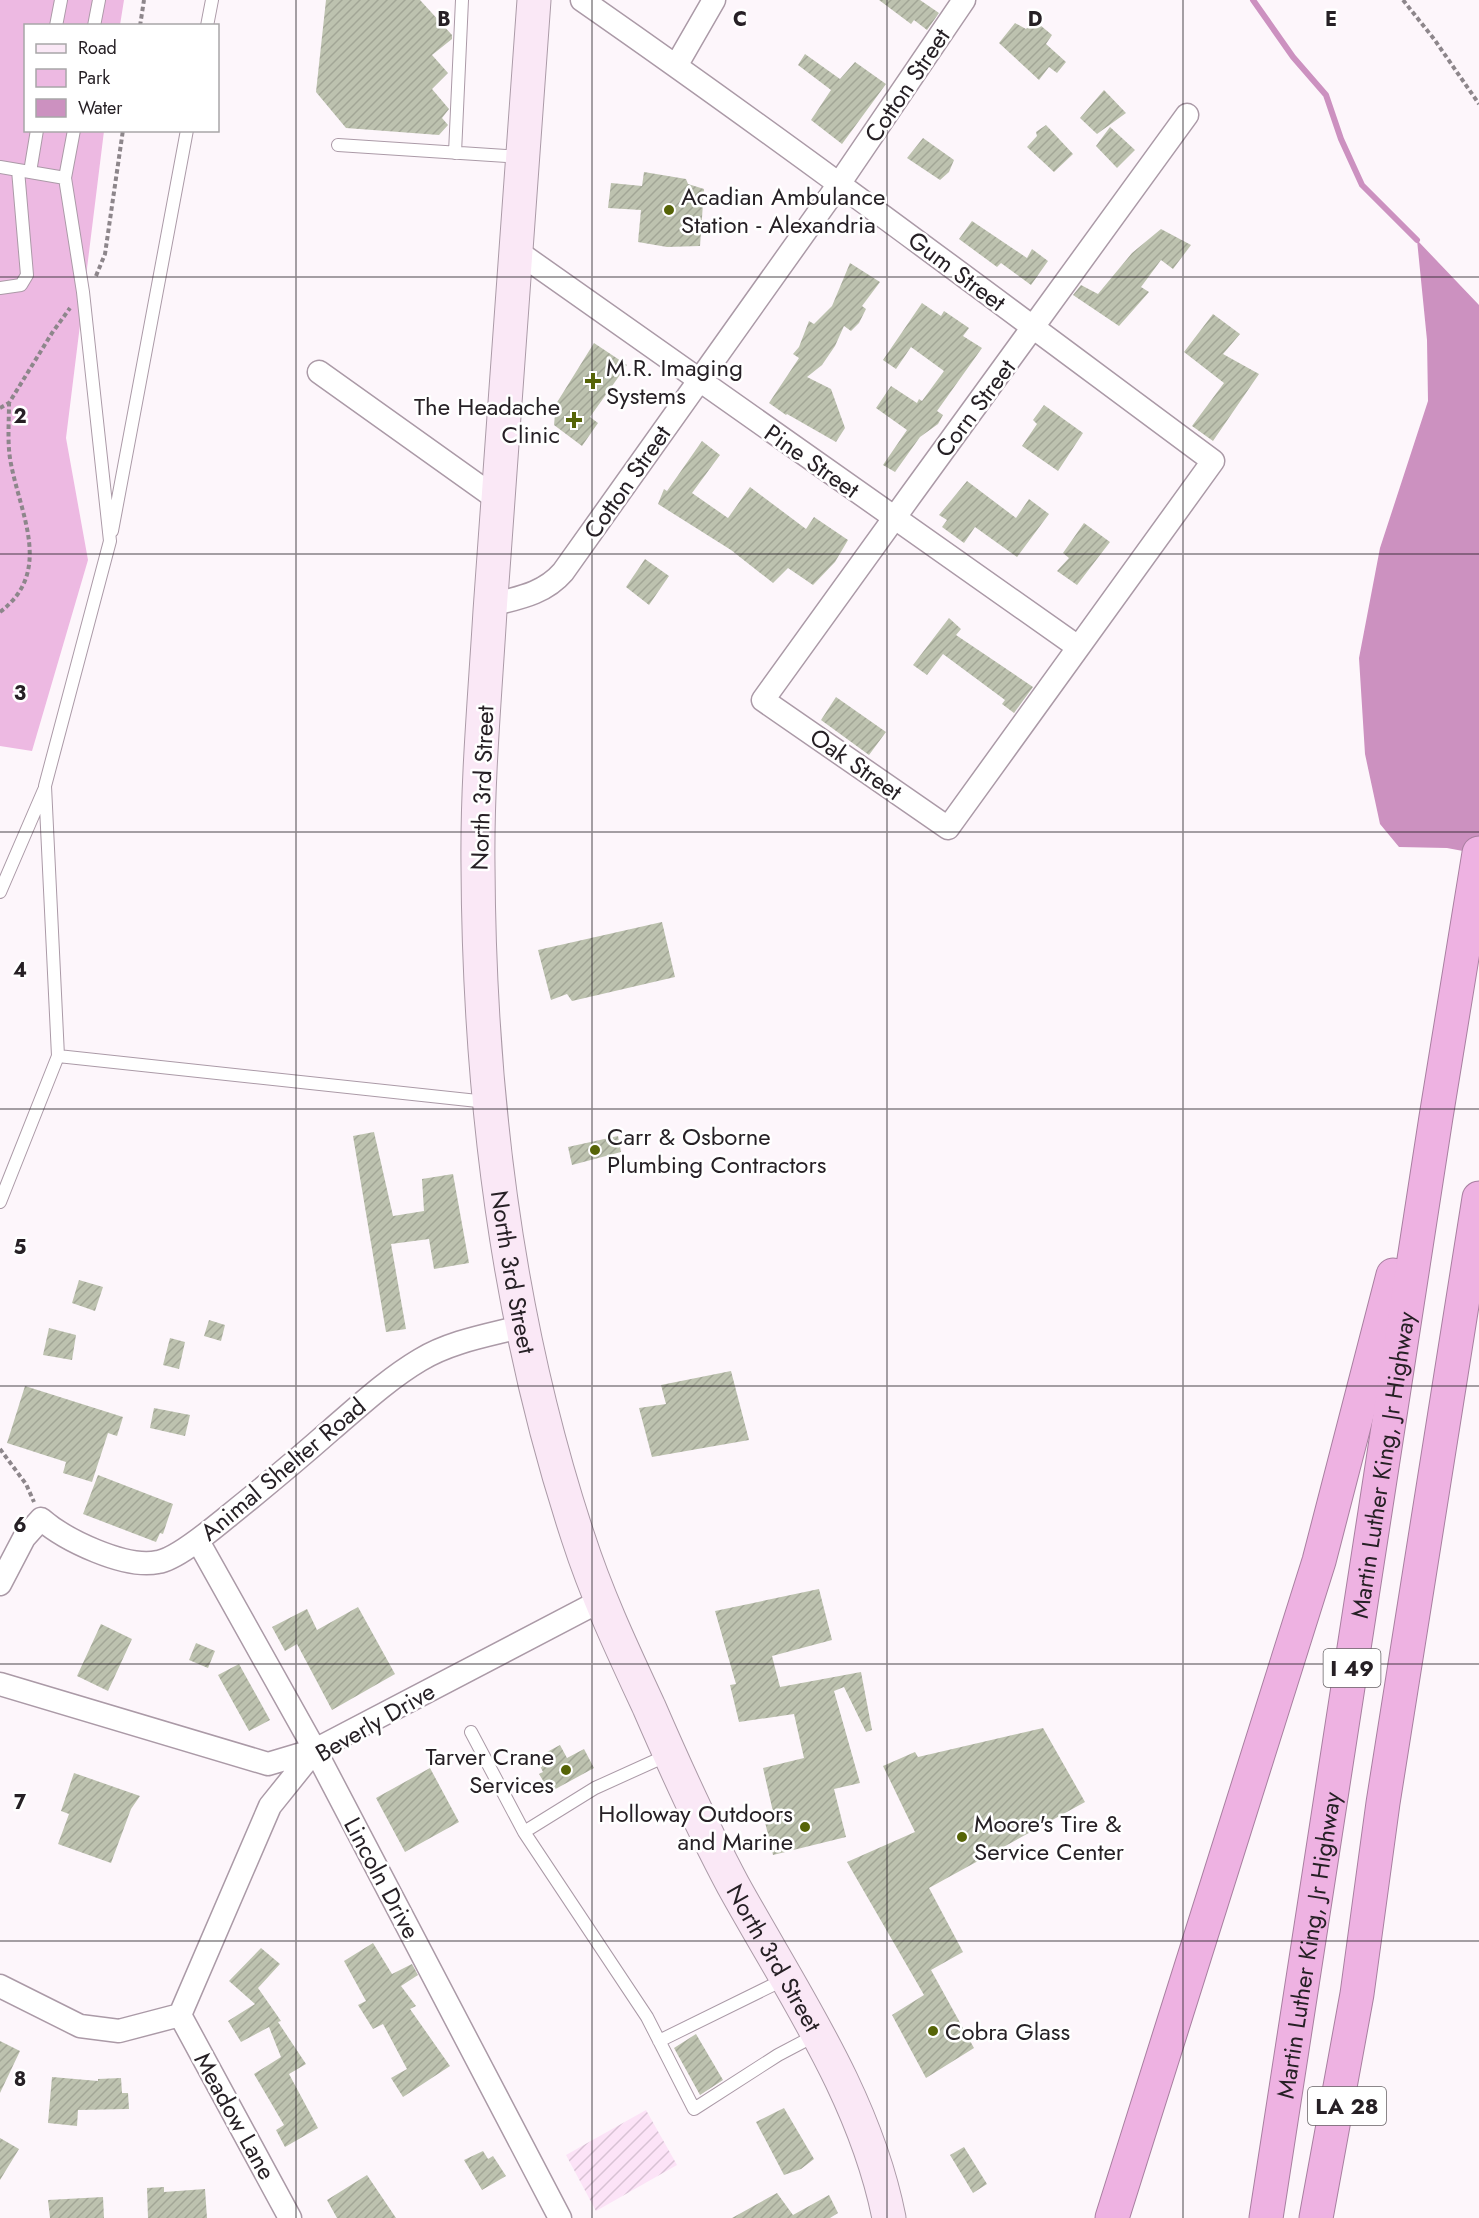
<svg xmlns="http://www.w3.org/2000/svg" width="1479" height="2218" font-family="Jost,sans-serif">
	<defs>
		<pattern id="industrial-furrows" width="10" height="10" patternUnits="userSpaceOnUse" patternTransform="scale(1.5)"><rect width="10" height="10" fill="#fce3f7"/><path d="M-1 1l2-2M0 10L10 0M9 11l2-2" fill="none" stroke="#d8c2d4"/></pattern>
		<pattern id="building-hatch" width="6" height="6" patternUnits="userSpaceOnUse" patternTransform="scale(1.5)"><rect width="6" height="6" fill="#bdc2af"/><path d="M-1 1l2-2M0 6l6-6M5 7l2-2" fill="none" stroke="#a2a696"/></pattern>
	</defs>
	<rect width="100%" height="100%" fill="#fdf6fb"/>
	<path fill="url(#industrial-furrows)" d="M 646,2110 L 677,2165 L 596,2211 L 566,2155 Z"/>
	<path fill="#edb9e2" d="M 0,0 L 124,0 L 120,25 L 26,26 L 26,130 L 104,131 L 66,438 L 88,560 L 32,751 L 0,746 Z"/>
	<path fill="#cc91c0" d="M 1417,240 L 1479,305 L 1479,854 L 1447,848 L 1399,847 L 1380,824 L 1365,754 L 1359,658 L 1380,548 L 1428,401 L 1427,340 Z"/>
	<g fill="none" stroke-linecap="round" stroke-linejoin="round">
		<path stroke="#cc91c0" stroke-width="6" d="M 1253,0 L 1293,57 L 1326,95 L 1341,139 L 1362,185 L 1417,240"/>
	</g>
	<path fill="url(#building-hatch)" d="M 326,0 L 420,0 L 452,35 L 452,39 L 432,55 L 448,73 L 432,89 L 449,109 L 442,118 L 448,125 L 439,135 L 346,128 L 316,92 Z
		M 879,0 L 920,0 L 939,13 L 927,30 L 914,20 L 911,24 Z
		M 1034,20 L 1052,35 L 1046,44 L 1066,62 L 1057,73 L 1049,67 L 1039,80 L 999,43 L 1015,23 L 1026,29 Z
		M 805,54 L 840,79 L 855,62 L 886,84 L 842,144 L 811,120 L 831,90 L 798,65 Z
		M 1104,90 L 1126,113 L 1097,134 L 1080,118 Z
		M 1046,125 L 1073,154 L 1054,172 L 1027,147 L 1037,136 L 1036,132 Z
		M 1110,127 L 1135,150 L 1117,168 L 1096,146 Z
		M 923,138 L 954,160 L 949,172 L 940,180 L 907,158 Z
		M 644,172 L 686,179 L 688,184 L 704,189 L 700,246 L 667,247 L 638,242 L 641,210 L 608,208 L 611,183 L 642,186 Z
		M 972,221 L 1027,258 L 1032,249 L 1048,261 L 1031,285 L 1001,263 L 997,267 L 959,239 Z
		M 1161,229 L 1191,245 L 1173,269 L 1161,260 L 1141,287 L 1149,292 L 1119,326 L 1073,295 L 1081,285 L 1098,294 L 1132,253 Z
		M 850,263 L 880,282 L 862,306 L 866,309 L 859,323 L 851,331 L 844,326 L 835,346 L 822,365 L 807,377 L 831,389 L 845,428 L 836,442 L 787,414 L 786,415 L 769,403 L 799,358 L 793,354 L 799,347 L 809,321 L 814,324 L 832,306 Z
		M 922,303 L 941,316 L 944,311 L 969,328 L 963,336 L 982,348 L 937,411 L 943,415 L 938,424 L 920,437 L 895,472 L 883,465 L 907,430 L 876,408 L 891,386 L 917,403 L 919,399 L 922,401 L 944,371 L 911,347 L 896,369 L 883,360 Z
		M 1213,314 L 1240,334 L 1223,354 L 1259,374 L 1213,441 L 1192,426 L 1224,383 L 1184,352 Z
		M 594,343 L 627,365 L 590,417 L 598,423 L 582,446 L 554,425 L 556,404 Z
		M 1044,405 L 1083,433 L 1058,471 L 1022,446 L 1037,424 L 1033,420 Z
		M 702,441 L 720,455 L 692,493 L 728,518 L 750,487 L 806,529 L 814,517 L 848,540 L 835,562 L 813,585 L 788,568 L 773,583 L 731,550 L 658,504 L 664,489 L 667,491 Z
		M 967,481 L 1016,518 L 1029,499 L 1049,514 L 1017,557 L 975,527 L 964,543 L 942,527 L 947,520 L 939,515 Z
		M 1084,523 L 1110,542 L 1077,585 L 1057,571 L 1069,558 L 1063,553 Z
		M 645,559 L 669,576 L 649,605 L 626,587 Z
		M 949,618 L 961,629 L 956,635 L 1033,687 L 1014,713 L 1002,704 L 1005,700 L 943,654 L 927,675 L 913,665 Z
		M 836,697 L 886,732 L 869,755 L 821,720 Z
		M 662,922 L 675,977 L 572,1001 L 567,994 L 551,1000 L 538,950 Z
		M 374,1132 L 393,1216 L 424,1211 L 422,1179 L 453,1174 L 469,1263 L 434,1269 L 429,1239 L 391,1244 L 406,1329 L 386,1332 L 353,1136 Z
		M 618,1136 L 621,1152 L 572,1165 L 568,1147 Z
		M 79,1280 L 103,1287 L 95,1311 L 72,1303 Z
		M 209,1320 L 225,1325 L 221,1341 L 204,1336 Z
		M 49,1328 L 76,1335 L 72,1360 L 43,1355 Z
		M 170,1338 L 185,1342 L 179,1369 L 163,1365 Z
		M 731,1371 L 749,1440 L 652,1457 L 639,1408 L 666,1404 L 661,1385 Z
		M 25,1386 L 123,1417 L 117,1436 L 108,1433 L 92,1482 L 63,1473 L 66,1462 L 7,1443 Z
		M 154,1408 L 190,1415 L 185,1436 L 150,1428 Z
		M 98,1475 L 173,1504 L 163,1534 L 160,1533 L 156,1542 L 83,1514 Z
		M 819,1589 L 832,1640 L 772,1656 L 780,1687 L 861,1672 L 872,1730 L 866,1732 L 844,1687 L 834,1691 L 860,1783 L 834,1789 L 846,1837 L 773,1855 L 764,1818 L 774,1816 L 763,1768 L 804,1758 L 794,1714 L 739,1722 L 730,1685 L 736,1684 L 715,1611 Z
		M 358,1607 L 395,1674 L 332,1710 L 297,1644 L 285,1651 L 272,1627 L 307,1609 L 317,1630 Z
		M 101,1624 L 132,1639 L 108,1691 L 77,1676 Z
		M 196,1643 L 215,1651 L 208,1668 L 189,1660 Z
		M 239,1664 L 270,1720 L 249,1731 L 218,1675 Z
		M 1043,1728 L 1085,1802 L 929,1888 L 963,1952 L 931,1970 L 974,2048 L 926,2078 L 892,2015 L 924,1995 L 847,1862 L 915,1832 L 883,1766 L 915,1752 L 918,1757 Z
		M 560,1745 L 567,1758 L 584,1749 L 594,1768 L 550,1792 L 539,1774 L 543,1772 L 536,1758 Z
		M 430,1768 L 459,1822 L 405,1852 L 376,1798 Z
		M 74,1773 L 140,1796 L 131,1809 L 111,1863 L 58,1844 L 69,1814 L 61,1811 Z
		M 373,1943 L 392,1974 L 412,1964 L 418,1975 L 401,1986 L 416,2006 L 410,2009 L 450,2066 L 403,2097 L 391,2078 L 407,2069 L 383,2024 L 373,2029 L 358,2005 L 366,2001 L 344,1961 Z
		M 261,1948 L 280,1964 L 258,1988 L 281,2021 L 278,2022 L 306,2064 L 289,2074 L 318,2128 L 285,2147 L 276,2130 L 284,2125 L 254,2074 L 281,2057 L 269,2027 L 241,2042 L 228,2021 L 255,2004 L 229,1981 Z
		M 696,2034 L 723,2080 L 700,2095 L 674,2048 Z
		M 0,2041 L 20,2051 L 0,2093 Z
		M 52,2077 L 98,2081 L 98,2079 L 121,2078 L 122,2093 L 128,2093 L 129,2109 L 78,2110 L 77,2126 L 48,2123 Z
		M 784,2108 L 814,2159 L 801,2169 L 784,2175 L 756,2122 Z
		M 0,2138 L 19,2149 L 0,2180 Z
		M 964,2147 L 987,2184 L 973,2193 L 950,2155 Z
		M 483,2151 L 488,2159 L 493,2156 L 506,2176 L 482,2190 L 464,2160 Z
		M 367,2175 L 396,2218 L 337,2218 L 327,2200 Z
		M 164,2187 L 164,2192 L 205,2189 L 207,2218 L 148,2218 L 147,2188 Z
		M 777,2193 L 793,2215 L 829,2195 L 838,2213 L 830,2218 L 732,2218 Z
		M 103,2197 L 104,2218 L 50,2218 L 48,2200 Z"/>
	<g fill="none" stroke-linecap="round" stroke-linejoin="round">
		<defs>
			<path id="service" d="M 56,26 L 61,0
				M 94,26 L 99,0
				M 207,26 L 212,0
				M 74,130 L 65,178 L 83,292 L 110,541 L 45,786 L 58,1056 L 487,1102
				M 338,145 L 522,157
				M 455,153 L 462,0
				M 0,167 L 65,178
				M 30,172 L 37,130
				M 0,288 L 21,285 L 27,275 L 18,170
				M 112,531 L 187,130
				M 0,892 L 44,790
				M 0,1202 L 58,1056
				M 471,1732 L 524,1832
				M 668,1755 L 595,1788 L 524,1832 L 647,2017 L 694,2109 L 778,2055 L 816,2035
				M 659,2041 L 785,1979"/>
			<path id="minor" d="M 582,0 C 796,149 1004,306 1213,461 L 948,828 L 763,700 C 903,504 1046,311 1187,115
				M 676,66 L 714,0
				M 518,252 L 1078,647
				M 319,372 L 497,499
				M 491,605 C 518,598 544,594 563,572 L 839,184 L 964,0
				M 198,1541 L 315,1750 L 560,2218
				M 0,1584 L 24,1538 L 41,1519 C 65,1540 125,1569 158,1562 C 177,1559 211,1530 226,1518 C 262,1489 297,1460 331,1430 C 359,1406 388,1379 420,1360 C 451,1341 490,1335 524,1326
				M 0,1684 L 268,1764 L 315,1750
				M 0,1986 L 80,2026 L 119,2031 L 180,2015
				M 180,2015 L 270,1806 L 315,1750 L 600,1601
				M 180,2015 L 290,2218"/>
			<g id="secondary">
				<path id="s1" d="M 534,0 C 521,204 503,407 490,611 C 485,695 477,781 478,865 C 479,1090 507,1322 578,1537 C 597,1596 623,1651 649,1707 C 675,1767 702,1827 733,1885 C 792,1992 865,2096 889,2218"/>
			</g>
			<g id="motorway">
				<path d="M 1112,2218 L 1319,1561 L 1393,1275"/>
				<path id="s2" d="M 1266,2218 L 1436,1117 L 1479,853"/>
				<path d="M 1316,2218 L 1357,1994 L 1383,1803 L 1479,1198"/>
			</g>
		</defs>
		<use href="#service" stroke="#ab9aa7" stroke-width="14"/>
		<use href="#minor" stroke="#ab9aa7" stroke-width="25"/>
		<use href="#secondary" stroke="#ab9aa7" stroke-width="35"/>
		<use href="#motorway" stroke="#a87fa0" stroke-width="35"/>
		<path stroke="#8d868b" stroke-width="4" stroke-dasharray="4.5 3" stroke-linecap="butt" d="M 1403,0 L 1434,39 L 1479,104
			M 140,26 L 144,0
			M 96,276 L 105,254 L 123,130
			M 0,408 L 9,403 L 52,333 L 70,308
			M 0,612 C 53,572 21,516 11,464 C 7,445 9,423 9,404
			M 0,1449 L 26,1484 L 34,1502"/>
		<use href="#service" stroke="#fff" stroke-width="12"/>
		<use href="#minor" stroke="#fff" stroke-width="22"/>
		<use href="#secondary" stroke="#fae8f6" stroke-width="33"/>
		<use href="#motorway" stroke="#eeb2e2" stroke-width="33"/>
	</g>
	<path fill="none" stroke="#262025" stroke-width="1.5" stroke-opacity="0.55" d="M 296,0 L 296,2218M 592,0 L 592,2218M 887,0 L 887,2218M 1183,0 L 1183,2218M 0,277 L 1479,277M 0,554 L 1479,554M 0,832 L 1479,832M 0,1109 L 1479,1109M 0,1386 L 1479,1386M 0,1664 L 1479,1664M 0,1941 L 1479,1941"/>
	<g fill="#566407" stroke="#fff" stroke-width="2">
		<circle cx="669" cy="210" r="6"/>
		<path d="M590 372h6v6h6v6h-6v6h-6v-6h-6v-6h6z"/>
		<path d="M571 411h6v6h6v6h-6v6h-6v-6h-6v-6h6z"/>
		<circle cx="595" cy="1150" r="6"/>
		<circle cx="566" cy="1770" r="6"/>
		<circle cx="805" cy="1827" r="6"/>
		<circle cx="962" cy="1837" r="6"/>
		<circle cx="933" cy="2031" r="6"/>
	</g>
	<g text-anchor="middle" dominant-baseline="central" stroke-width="5" stroke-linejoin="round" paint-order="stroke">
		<g fill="#fff" stroke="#676366" stroke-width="1.5">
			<rect x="1323.5" y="1649" width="57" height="38" rx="4.5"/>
			<rect x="1308" y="2087" width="78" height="38" rx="4.5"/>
		</g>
		<g font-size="22" font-weight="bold" fill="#262025">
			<text x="1352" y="1668">I 49</text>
			<text x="1347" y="2106">LA 28</text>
		</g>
		<g font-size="24" fill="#262025" stroke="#fff">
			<text transform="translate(907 85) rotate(-56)">Cotton Street</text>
			<text transform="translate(957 271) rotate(37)">Gum Street</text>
			<text transform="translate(975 408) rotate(-53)">Corn Street</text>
			<text transform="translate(812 461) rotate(35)">Pine Street</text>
			<text transform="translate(627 482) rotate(-55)">Cotton Street</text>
			<text transform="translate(856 764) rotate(35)">Oak Street</text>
			<text transform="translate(482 788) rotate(-88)">North 3rd Street</text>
			<text stroke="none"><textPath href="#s1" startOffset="1276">North 3rd Street</textPath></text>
			<text stroke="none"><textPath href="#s2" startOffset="762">Martin Luther King, Jr Highway</textPath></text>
			<text transform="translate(283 1469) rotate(-40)">Animal Shelter Road</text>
			<text transform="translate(375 1722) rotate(-30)">Beverly Drive</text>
			<text transform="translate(382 1878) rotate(62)">Lincoln Drive</text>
			<text stroke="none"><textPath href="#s2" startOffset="276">Martin Luther King, Jr Highway</textPath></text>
			<text stroke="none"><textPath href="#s1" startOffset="2014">North 3rd Street</textPath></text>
			<text transform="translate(235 2116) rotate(61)">Meadow Lane</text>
		</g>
		<g font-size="24" fill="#262025" stroke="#fff" text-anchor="start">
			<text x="681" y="196">Acadian Ambulance<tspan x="681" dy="28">Station - Alexandria</tspan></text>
			<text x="606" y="367">M.R. Imaging<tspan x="606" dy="28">Systems</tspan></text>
			<text x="560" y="406" text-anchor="end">The Headache<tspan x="560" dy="28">Clinic</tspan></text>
			<text x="607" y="1136">Carr &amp; Osborne<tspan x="607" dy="28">Plumbing Contractors</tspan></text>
			<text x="554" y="1756" text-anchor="end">Tarver Crane<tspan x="554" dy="28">Services</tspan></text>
			<text x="793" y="1813" text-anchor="end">Holloway Outdoors<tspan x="793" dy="28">and Marine</tspan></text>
			<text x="974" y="1823">Moore's Tire &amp;<tspan x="974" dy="28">Service Center</tspan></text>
			<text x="945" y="2031">Cobra Glass</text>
		</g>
	</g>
	<g font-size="20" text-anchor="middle" font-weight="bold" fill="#262025" stroke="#fff" stroke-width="5" stroke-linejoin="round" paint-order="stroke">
		<text x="444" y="26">B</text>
		<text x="740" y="26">C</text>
		<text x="1035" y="26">D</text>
		<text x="1331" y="26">E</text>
		<text x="20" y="423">2</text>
		<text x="20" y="700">3</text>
		<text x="20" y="977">4</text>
		<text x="20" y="1254">5</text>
		<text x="20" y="1532">6</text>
		<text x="20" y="1809">7</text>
		<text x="20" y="2086">8</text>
	</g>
	<rect x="24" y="24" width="195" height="108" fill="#ffffff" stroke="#a8a6a8" stroke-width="1.5"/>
	<rect x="36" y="44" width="30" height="9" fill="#fae8f6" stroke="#a8a6a8" stroke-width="1.5"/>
	<text x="78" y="54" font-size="18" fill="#262025">Road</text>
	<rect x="36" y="69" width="30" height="18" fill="#edb9e2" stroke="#a8a6a8" stroke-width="1.5"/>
	<text x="78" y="84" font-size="18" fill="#262025">Park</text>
	<rect x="36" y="99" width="30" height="18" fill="#cc91c0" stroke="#a8a6a8" stroke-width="1.5"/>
	<text x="78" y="114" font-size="18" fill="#262025">Water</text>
</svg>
